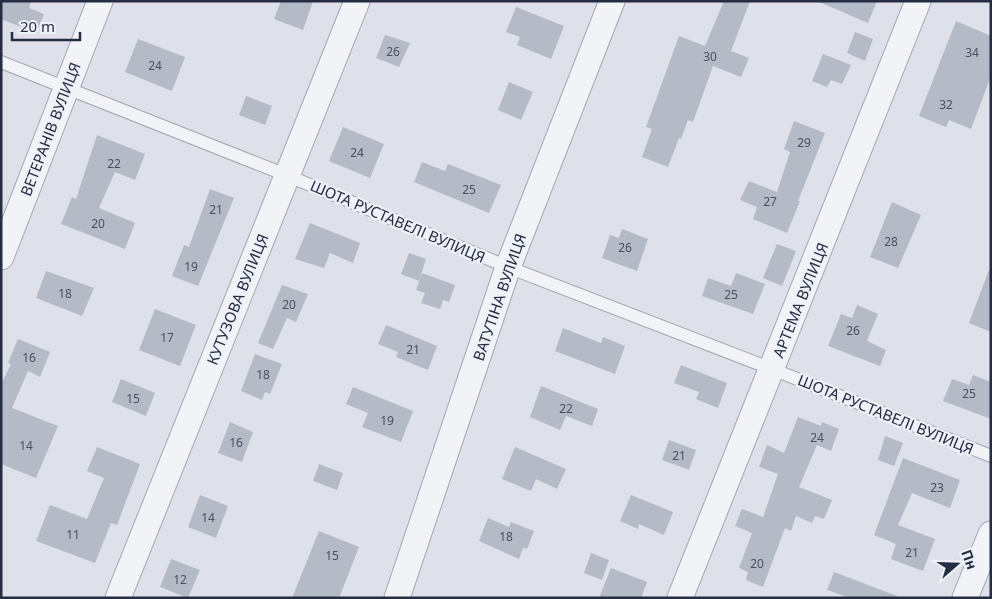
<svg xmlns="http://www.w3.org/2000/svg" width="992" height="599" font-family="'Noto Sans',sans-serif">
	<rect width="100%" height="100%" fill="#dee1e9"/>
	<path fill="#b5bac7" d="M 1,1 L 31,1 L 29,8 L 44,14 L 36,33 L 1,19 Z
		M 281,1 L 313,1 L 303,30 L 274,19 Z
		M 724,1 L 750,1 L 731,51 L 749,58 L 741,77 L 713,66 L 693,122 L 688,120 L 681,139 L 679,138 L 668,167 L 642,157 L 652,129 L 646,127 L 679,36 L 705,46 Z
		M 817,1 L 877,1 L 868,23 Z
		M 516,7 L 564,26 L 551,59 L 517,45 L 520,37 L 506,32 Z
		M 956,21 L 991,36 L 991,76 L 971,129 L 949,120 L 946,127 L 919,116 Z
		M 855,32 L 873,39 L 865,61 L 847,53 Z
		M 385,35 L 410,43 L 399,67 L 376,58 Z
		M 138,39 L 185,57 L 172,91 L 125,72 Z
		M 823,54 L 851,65 L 842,84 L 831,80 L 827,87 L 812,81 Z
		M 509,82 L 533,92 L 521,120 L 498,110 Z
		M 246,96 L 272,106 L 265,125 L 239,115 Z
		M 794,121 L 825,133 L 798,201 L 800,201 L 787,233 L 753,219 L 757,207 L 740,200 L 749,181 L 777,192 L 790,152 L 784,149 Z
		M 343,127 L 384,144 L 370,178 L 329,161 Z
		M 97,135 L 145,154 L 135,180 L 115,172 L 99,208 L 135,223 L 125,249 L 61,224 L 72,197 L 76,199 Z
		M 422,162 L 445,171 L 448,164 L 501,185 L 489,213 L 414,182 Z
		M 210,189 L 234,198 L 198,286 L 172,276 L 184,245 L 189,247 Z
		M 892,202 L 921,215 L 898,268 L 870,257 Z
		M 310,223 L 360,243 L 353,263 L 330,253 L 324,268 L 295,259 Z
		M 622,229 L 648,239 L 637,271 L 602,258 L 610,235 L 619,238 Z
		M 777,244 L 796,251 L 782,286 L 763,278 Z
		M 409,253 L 426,259 L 419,281 L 401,274 Z
		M 989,270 L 991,270 L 991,332 L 969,323 Z
		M 46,271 L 94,288 L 82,316 L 36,298 Z
		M 422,273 L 455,285 L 449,302 L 443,300 L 440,309 L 421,303 L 425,293 L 416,290 Z
		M 736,273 L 765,284 L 753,314 L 702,296 L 708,278 L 731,286 Z
		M 282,285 L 308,294 L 296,322 L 287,318 L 273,349 L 258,343 Z
		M 857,305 L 878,314 L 867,341 L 886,350 L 880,366 L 828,346 L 841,314 L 852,318 Z
		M 155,309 L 196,325 L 180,366 L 139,350 Z
		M 386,325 L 437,346 L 428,370 L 396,357 L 398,352 L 378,344 Z
		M 563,328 L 601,343 L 603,337 L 625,346 L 615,374 L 555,351 Z
		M 18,339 L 50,352 L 40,377 L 28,371 L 12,408 L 58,426 L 36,478 L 1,464 L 1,384 L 11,364 L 8,363 Z
		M 255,354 L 282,364 L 270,394 L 265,392 L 262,400 L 241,391 Z
		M 681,365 L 727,383 L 718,408 L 696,399 L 699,392 L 674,383 Z
		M 973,375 L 991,382 L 991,419 L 943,401 L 952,379 L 969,385 Z
		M 121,379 L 155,393 L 146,416 L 112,402 Z
		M 541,386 L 598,409 L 592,426 L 566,416 L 560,430 L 530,417 Z
		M 353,387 L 413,411 L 401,442 L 362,427 L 368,413 L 346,404 Z
		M 798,417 L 821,426 L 822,422 L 839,429 L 831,451 L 817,445 L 799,487 L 832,500 L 824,519 L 815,516 L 812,523 L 796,516 L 791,531 L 785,528 L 763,587 L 746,580 L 748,572 L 739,568 L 752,533 L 735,526 L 742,509 L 763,517 L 778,474 L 759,467 L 767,445 L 784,453 Z
		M 230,422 L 253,432 L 242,462 L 218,453 Z
		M 885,436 L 903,443 L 894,466 L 878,460 Z
		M 669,440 L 696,450 L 689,470 L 662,460 Z
		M 97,447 L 140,464 L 117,525 L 111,523 L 95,563 L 36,541 L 50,505 L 87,519 L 104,478 L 87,471 Z
		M 515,447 L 566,469 L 557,489 L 536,479 L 531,491 L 502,479 Z
		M 903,458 L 960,480 L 950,508 L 912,493 L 898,525 L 935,539 L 923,571 L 891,559 L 896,544 L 874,535 Z
		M 319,464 L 343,473 L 337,490 L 313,481 Z
		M 200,495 L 228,506 L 216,538 L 188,527 Z
		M 631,495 L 673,512 L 664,535 L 639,524 L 638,529 L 620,521 Z
		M 488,518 L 509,527 L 511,522 L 534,531 L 527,549 L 523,548 L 519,559 L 479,541 Z
		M 319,531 L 359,547 L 339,598 L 292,598 Z
		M 591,553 L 609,560 L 602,580 L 584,573 Z
		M 171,559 L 200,570 L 188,598 L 160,587 Z
		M 611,568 L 647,582 L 641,598 L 599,598 Z
		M 834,572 L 897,596 L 896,598 L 850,598 L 827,590 Z"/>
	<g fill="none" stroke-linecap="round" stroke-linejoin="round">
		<defs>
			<path id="service" d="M 1,62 L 286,175 L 508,267 L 772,369 L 991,456"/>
			<path id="minor" d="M 1,257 L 100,1
				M 118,598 L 357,1
				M 397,598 L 508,267 L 612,1
				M 680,598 L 918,1
				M 965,598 L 991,534"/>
		</defs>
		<use href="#service" stroke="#a3a7b4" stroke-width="14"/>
		<use href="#minor" stroke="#a3a7b4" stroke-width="27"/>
		<use href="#service" stroke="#f1f3f7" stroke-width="12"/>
		<use href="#minor" stroke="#f1f3f7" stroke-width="25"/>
	</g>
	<g text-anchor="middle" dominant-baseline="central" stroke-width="4.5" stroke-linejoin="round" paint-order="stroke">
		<g font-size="12" fill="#495063">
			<text x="393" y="51">26</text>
			<text x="972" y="52">34</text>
			<text x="710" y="56">30</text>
			<text x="155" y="65">24</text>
			<text x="946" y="104">32</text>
			<text x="804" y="142">29</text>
			<text x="357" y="152">24</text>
			<text x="114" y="163">22</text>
			<text x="469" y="189">25</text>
			<text x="770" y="201">27</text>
			<text x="216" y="209">21</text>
			<text x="98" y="223">20</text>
			<text x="891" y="241">28</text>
			<text x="625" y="247">26</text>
			<text x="191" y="266">19</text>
			<text x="65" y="293">18</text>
			<text x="731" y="294">25</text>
			<text x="289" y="304">20</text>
			<text x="853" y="330">26</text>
			<text x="167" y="337">17</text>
			<text x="413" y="349">21</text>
			<text x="29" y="357">16</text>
			<text x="263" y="374">18</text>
			<text x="969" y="393">25</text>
			<text x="133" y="398">15</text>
			<text x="566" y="408">22</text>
			<text x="387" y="420">19</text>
			<text x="817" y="437">24</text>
			<text x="236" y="442">16</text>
			<text x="26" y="445">14</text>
			<text x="679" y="455">21</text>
			<text x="937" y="487">23</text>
			<text x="208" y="517">14</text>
			<text x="73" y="534">11</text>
			<text x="506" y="536">18</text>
			<text x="912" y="552">21</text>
			<text x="332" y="555">15</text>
			<text x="757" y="563">20</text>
			<text x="180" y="579">12</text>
		</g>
		<g font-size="15" fill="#252d42" stroke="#eef1f7">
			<text transform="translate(50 129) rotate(-69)">ВЕТЕРАНІВ ВУЛИЦЯ</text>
			<text transform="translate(398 221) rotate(23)">ШОТА РУСТАВЕЛІ ВУЛИЦЯ</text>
			<text transform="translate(499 297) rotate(-71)">ВАТУТІНА ВУЛИЦЯ</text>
			<text transform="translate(237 299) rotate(-68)">КУТУЗОВА ВУЛИЦЯ</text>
			<text transform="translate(800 300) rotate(-68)">АРТЕМА ВУЛИЦЯ</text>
			<text transform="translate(886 414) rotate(22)">ШОТА РУСТАВЕЛІ ВУЛИЦЯ</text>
		</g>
	</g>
	<rect width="992" height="599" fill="none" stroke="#252d42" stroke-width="5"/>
	<g transform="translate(957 564) rotate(70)" stroke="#eef1f7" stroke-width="4" paint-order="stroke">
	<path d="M0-4L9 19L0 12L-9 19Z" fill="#252d42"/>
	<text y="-8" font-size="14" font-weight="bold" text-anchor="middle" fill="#252d42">Пн</text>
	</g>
	<path d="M12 32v8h68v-8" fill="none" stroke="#252d42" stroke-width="2.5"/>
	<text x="20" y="32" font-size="15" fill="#252d42" stroke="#eef1f7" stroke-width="4" paint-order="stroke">20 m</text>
</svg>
